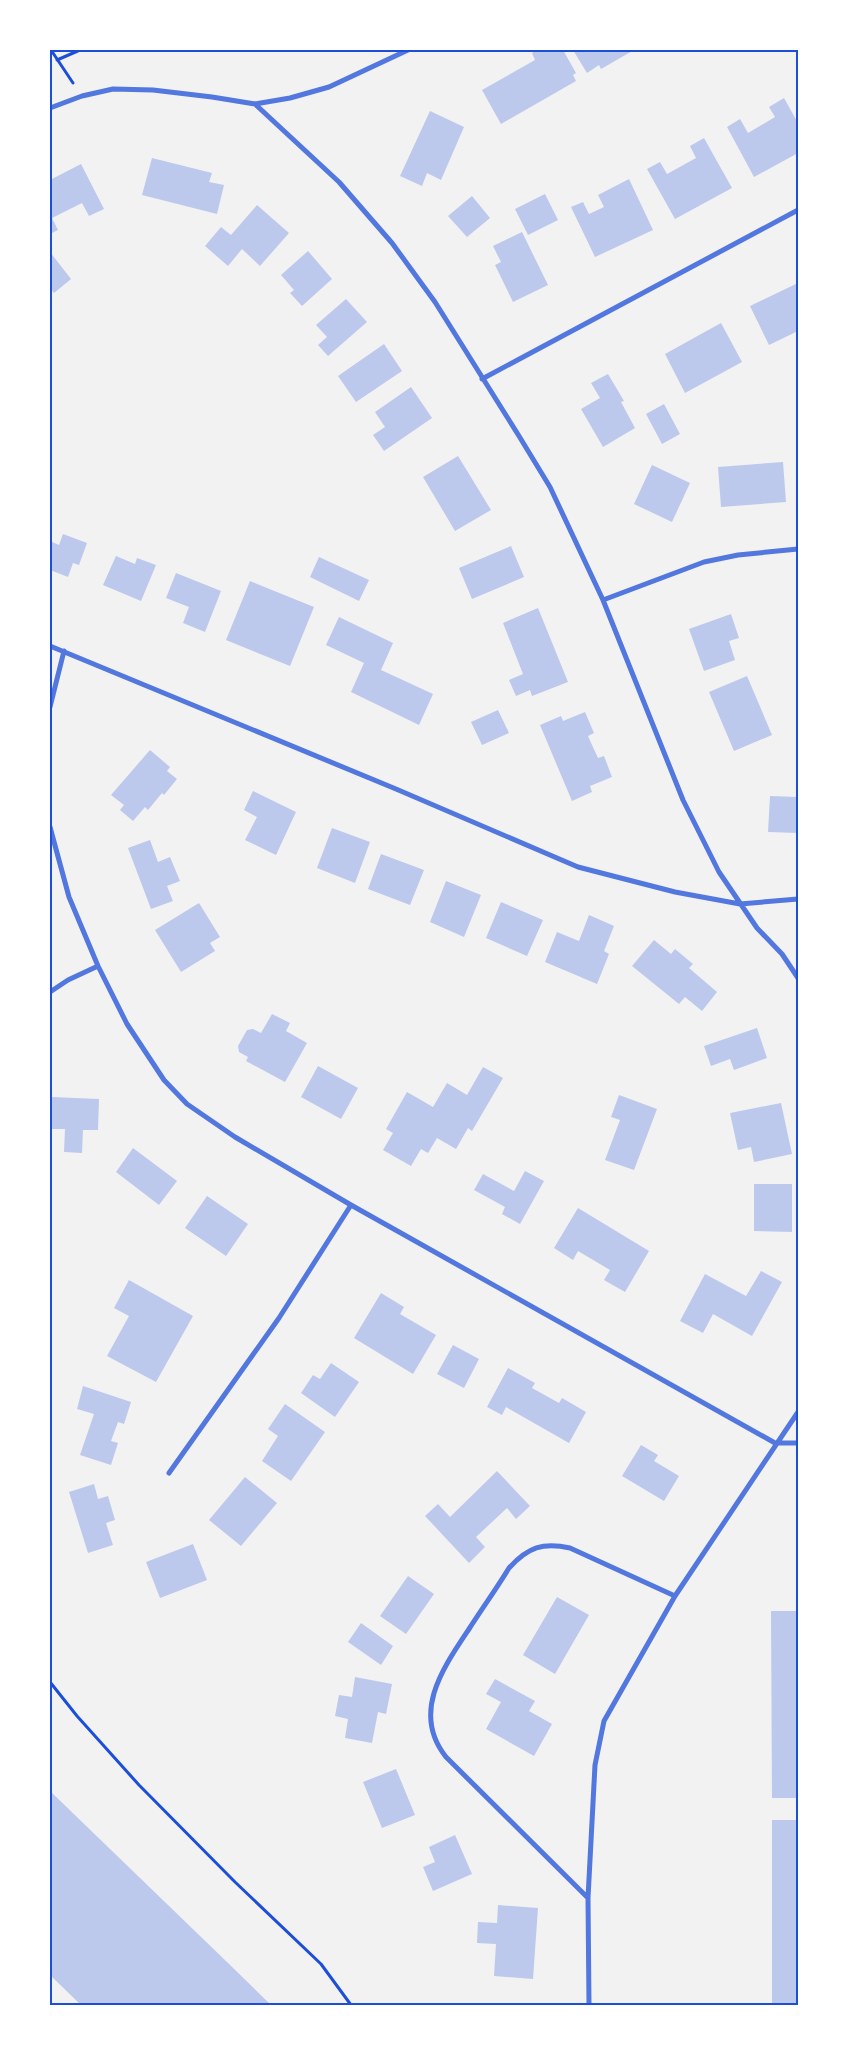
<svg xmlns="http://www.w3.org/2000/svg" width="848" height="2055" font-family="Roboto,sans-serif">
	<rect width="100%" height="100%" fill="#f2f2f2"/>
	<path fill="#bdc9ec" d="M 537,50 L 563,50 L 576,73 L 573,75 L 576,81 L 501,124 L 482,90 L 535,60 L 532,53 Z
		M 573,50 L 634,50 L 601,69 L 599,65 L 587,73 Z
		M 784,98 L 798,123 L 798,153 L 754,177 L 727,127 L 740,119 L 748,133 L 775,117 L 769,107 Z
		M 430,111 L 464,127 L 441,180 L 427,173 L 422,186 L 400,176 Z
		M 704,138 L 732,188 L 675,219 L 647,169 L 660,162 L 667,174 L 696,158 L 690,146 Z
		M 152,158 L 212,173 L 209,182 L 224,185 L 217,214 L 142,195 Z
		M 81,164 L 104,209 L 89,216 L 82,203 L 52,218 L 58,230 L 50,234 L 50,180 Z
		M 629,179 L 653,230 L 595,257 L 571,207 L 583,202 L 589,214 L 604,207 L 598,195 Z
		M 545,194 L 558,220 L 528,235 L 515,209 Z
		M 472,196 L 490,218 L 467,237 L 448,216 Z
		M 257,205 L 289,233 L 260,266 L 242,249 L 228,266 L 205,246 L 221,227 L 231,235 Z
		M 522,232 L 548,285 L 513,302 L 495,265 L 501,262 L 493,246 Z
		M 308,251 L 332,279 L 302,306 L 290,293 L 294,290 L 281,275 Z
		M 50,252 L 71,279 L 54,293 L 50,288 Z
		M 798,283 L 798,331 L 769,345 L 750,306 Z
		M 346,299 L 367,322 L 328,356 L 318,345 L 327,337 L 316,325 Z
		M 721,323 L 742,362 L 685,393 L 665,354 Z
		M 384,344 L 402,371 L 356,402 L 338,376 Z
		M 608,374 L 624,401 L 621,402 L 635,428 L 603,447 L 581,409 L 600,398 L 591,383 Z
		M 411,387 L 432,418 L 384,451 L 373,435 L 385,427 L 375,412 Z
		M 664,404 L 680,434 L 662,444 L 646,414 Z
		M 458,456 L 491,510 L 455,531 L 423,477 Z
		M 783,462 L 786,502 L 721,507 L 718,467 Z
		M 652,465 L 690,483 L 672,522 L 634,504 Z
		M 63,534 L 87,543 L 79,565 L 73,563 L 68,577 L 50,570 L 50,541 L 59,545 Z
		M 511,546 L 524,577 L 472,599 L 459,568 Z
		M 116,556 L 135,564 L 137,558 L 156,565 L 141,601 L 103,585 Z
		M 319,557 L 369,580 L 359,601 L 310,577 Z
		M 176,573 L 221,591 L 205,632 L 183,623 L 189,607 L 166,598 Z
		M 250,581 L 314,607 L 290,666 L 226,640 Z
		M 538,608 L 568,682 L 532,696 L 530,690 L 516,696 L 509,680 L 523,674 L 503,623 Z
		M 731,614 L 739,638 L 729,641 L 735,660 L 704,671 L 689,629 Z
		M 339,617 L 393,643 L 381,670 L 433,694 L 419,725 L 351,692 L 364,663 L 326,645 Z
		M 747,676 L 772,735 L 734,751 L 709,692 Z
		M 498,710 L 509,733 L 482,745 L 471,722 Z
		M 585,712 L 594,733 L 588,736 L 592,745 L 598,758 L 604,756 L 612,777 L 590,786 L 592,792 L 572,801 L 540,725 L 561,716 L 563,721 Z
		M 150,750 L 170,767 L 167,771 L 177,779 L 164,795 L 162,793 L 148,810 L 145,807 L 133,821 L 120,810 L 124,805 L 111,795 Z
		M 253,791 L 296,812 L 276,855 L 245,840 L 257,817 L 244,810 Z
		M 770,796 L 798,797 L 798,833 L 768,832 Z
		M 332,828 L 370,842 L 355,883 L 317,868 Z
		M 150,840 L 158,862 L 170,857 L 180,881 L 167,886 L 173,901 L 151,909 L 128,848 Z
		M 381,854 L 424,870 L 410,905 L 368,889 Z
		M 446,881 L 481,895 L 464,937 L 430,922 Z
		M 501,902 L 543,920 L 527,956 L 486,938 Z
		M 199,903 L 220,937 L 210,943 L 215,951 L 181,972 L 155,930 Z
		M 589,915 L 614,926 L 604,951 L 609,954 L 597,984 L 545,962 L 557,932 L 579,941 Z
		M 654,940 L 671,954 L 675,949 L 693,964 L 689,968 L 717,992 L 702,1011 L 685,997 L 679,1004 L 632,966 Z
		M 272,1014 L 290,1023 L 286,1031 L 307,1043 L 285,1082 L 246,1061 L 248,1057 L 239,1052 L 238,1046 L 247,1030 L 253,1029 L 261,1033 Z
		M 757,1028 L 767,1058 L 734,1070 L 730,1059 L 711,1066 L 704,1046 Z
		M 318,1066 L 358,1088 L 341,1119 L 301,1097 Z
		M 483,1067 L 503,1078 L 472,1131 L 468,1128 L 456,1149 L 437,1138 L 428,1153 L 421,1149 L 411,1166 L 383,1150 L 393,1133 L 386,1129 L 407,1092 L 433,1107 L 447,1083 L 467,1095 Z
		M 619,1095 L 657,1109 L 634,1170 L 605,1160 L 620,1120 L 611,1117 Z
		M 52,1097 L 99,1099 L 98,1130 L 83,1130 L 82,1153 L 64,1152 L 65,1129 L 50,1129 Z
		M 781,1103 L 792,1154 L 754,1162 L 751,1147 L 738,1150 L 730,1113 Z
		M 133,1148 L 177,1181 L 159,1205 L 116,1172 Z
		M 525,1171 L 544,1181 L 520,1224 L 502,1214 L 505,1207 L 474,1190 L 483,1174 L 514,1191 Z
		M 754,1184 L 792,1184 L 792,1232 L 754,1231 Z
		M 207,1196 L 248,1224 L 226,1256 L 185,1228 Z
		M 578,1208 L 649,1251 L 625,1292 L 604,1280 L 610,1270 L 578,1251 L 573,1260 L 554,1248 Z
		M 761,1271 L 782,1282 L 752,1336 L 713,1314 L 703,1333 L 680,1321 L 705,1274 L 746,1296 Z
		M 129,1280 L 193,1316 L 156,1382 L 107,1356 L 129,1316 L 114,1308 Z
		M 381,1293 L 404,1307 L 400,1314 L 436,1335 L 413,1374 L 354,1338 Z
		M 453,1345 L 479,1359 L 464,1388 L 437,1374 Z
		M 331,1363 L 359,1382 L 335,1417 L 301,1393 L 313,1375 L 320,1379 Z
		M 508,1368 L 535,1383 L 532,1388 L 559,1403 L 562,1398 L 586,1412 L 569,1443 L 506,1407 L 502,1415 L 487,1407 Z
		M 83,1386 L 131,1402 L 124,1424 L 118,1422 L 111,1441 L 118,1443 L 111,1465 L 80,1455 L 94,1414 L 77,1409 Z
		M 285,1404 L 325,1432 L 291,1481 L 262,1461 L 278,1436 L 268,1429 Z
		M 641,1445 L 658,1455 L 654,1461 L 679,1476 L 664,1501 L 622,1476 Z
		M 497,1471 L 530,1506 L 516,1519 L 507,1508 L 476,1537 L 485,1547 L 469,1563 L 425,1516 L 438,1504 L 450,1517 Z
		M 245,1477 L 277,1503 L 241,1546 L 209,1520 Z
		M 94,1484 L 98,1499 L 108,1496 L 115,1520 L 106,1523 L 113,1545 L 88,1553 L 69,1492 Z
		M 193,1544 L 207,1580 L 160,1598 L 146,1562 Z
		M 408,1576 L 434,1594 L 406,1634 L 380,1616 Z
		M 557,1597 L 589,1615 L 555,1674 L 523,1655 Z
		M 771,1611 L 798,1611 L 798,1798 L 772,1798 Z
		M 361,1623 L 393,1646 L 381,1665 L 348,1642 Z
		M 355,1677 L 392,1684 L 386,1714 L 378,1712 L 372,1743 L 345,1738 L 348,1719 L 335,1716 L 339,1695 L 352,1697 Z
		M 495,1679 L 535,1701 L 529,1711 L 552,1724 L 534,1756 L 486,1729 L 501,1702 L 486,1694 Z
		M 396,1769 L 415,1815 L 382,1828 L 363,1782 Z
		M 50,1791 L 228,1963 L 271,2005 L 81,2005 L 50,1975 Z
		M 772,1820 L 798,1820 L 798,2004 L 772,2004 Z
		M 455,1835 L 472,1874 L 433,1891 L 423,1867 L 435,1862 L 429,1847 Z
		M 498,1905 L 538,1908 L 533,1979 L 494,1976 L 496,1944 L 477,1943 L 478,1922 L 497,1923 Z"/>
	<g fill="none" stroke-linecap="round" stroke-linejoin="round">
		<path stroke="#1d4ed8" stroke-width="3" d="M 51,50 L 73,83
			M 57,60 L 80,50
			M 50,1682 L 77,1716 L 139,1785 L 235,1882 L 321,1964 L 351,2005"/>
		<path stroke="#5277de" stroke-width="5" d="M 255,104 L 339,182 L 392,243 L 435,302 L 519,436 L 550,487 L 603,600 L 683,800 L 719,872 L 757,928 L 782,954 L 798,978
			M 50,108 L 82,96 L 113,89 L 153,90 L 212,97 L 255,104 L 290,98 L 329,87 L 408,50
			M 482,379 L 798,210
			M 603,600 L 704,562 L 738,555 L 798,549
			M 50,646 L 396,789 L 578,867 L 675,892 L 740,904 L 798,899
			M 50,707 L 64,651
			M 50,827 L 69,897 L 98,966 L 127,1024 L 164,1080 L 187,1104 L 235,1137 L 351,1205 L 775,1443 L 798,1443
			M 50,992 L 68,980 L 98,966
			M 169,1473 L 279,1318 L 351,1205
			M 588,1898 L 446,1757 C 411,1713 443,1668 469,1629 C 482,1609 496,1589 509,1568 C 528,1547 543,1542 570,1548 L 675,1596
			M 589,2005 L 588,1898 L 595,1765 L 604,1721 L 675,1596 L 798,1412"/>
	</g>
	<rect width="848" height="2055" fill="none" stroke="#ffffff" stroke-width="102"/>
	<rect x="51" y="51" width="746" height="1953" fill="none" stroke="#1d4ed8" stroke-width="2"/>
</svg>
